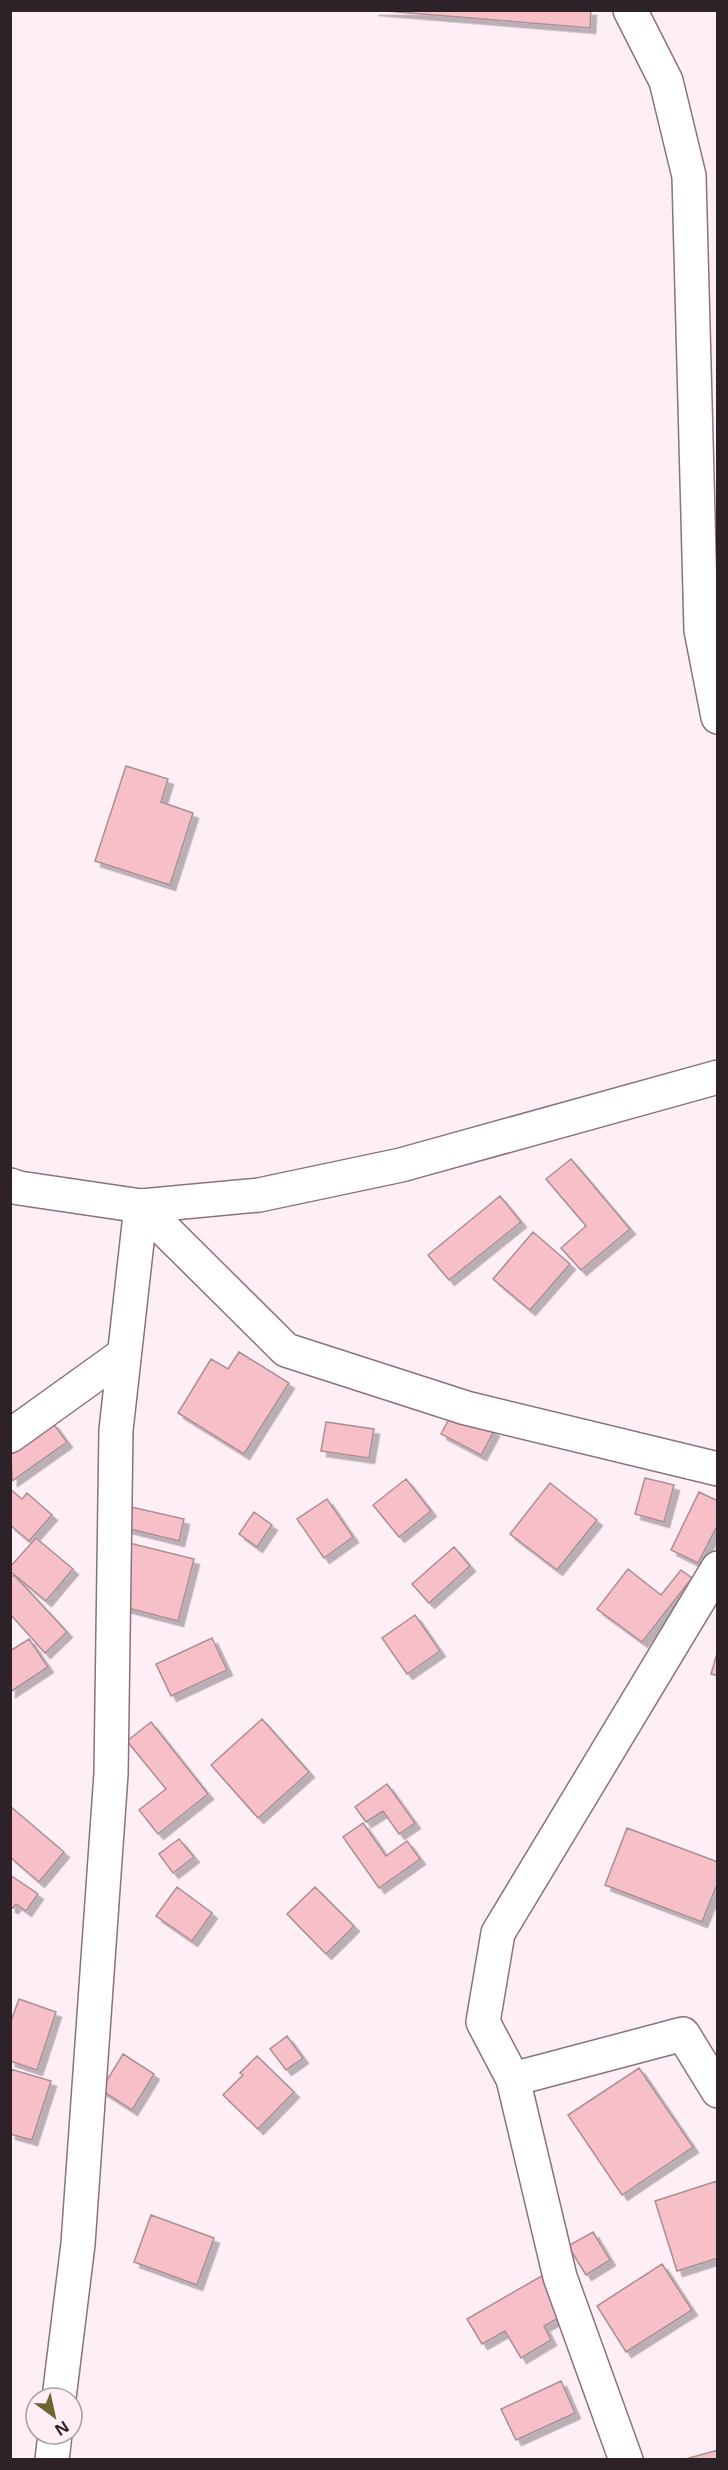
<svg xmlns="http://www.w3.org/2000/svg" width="728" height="2470" font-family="'Noto Sans',sans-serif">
	<defs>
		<filter id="shadow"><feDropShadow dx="5.5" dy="5.5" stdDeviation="0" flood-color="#0004"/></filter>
	</defs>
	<rect width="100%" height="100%" fill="#feeef6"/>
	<path fill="#f7bfc8" stroke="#ab8f93" stroke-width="1.5" filter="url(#shadow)" d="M 373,10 L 591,10 L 590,28 Z
		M 126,766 L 168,779 L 161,802 L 193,813 L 170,885 L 95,861 Z
		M 571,1159 L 630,1229 L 581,1270 L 561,1248 L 586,1226 L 546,1179 Z
		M 500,1196 L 521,1222 L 449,1280 L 428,1255 Z
		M 533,1232 L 570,1264 L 530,1310 L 493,1279 Z
		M 239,1352 L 289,1383 L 244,1454 L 178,1413 L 211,1359 L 228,1369 Z
		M 454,1410 L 494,1431 L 481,1455 L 441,1434 Z
		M 10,1421 L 53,1423 L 67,1442 L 12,1481 Z
		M 326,1422 L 374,1429 L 369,1458 L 321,1451 Z
		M 645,1478 L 674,1485 L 664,1522 L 635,1514 Z
		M 406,1479 L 431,1511 L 399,1537 L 373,1505 Z
		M 550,1483 L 597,1520 L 557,1570 L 510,1534 Z
		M 10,1489 L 22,1499 L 27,1493 L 52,1515 L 29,1541 L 10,1525 Z
		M 699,1492 L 718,1501 L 718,1524 L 698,1563 L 671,1550 Z
		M 327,1499 L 353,1537 L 324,1558 L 297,1519 Z
		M 127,1506 L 184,1519 L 179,1541 L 122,1527 Z
		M 254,1512 L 272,1525 L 257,1547 L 239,1534 Z
		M 36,1538 L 73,1569 L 46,1601 L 10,1571 L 10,1567 Z
		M 117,1540 L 194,1559 L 178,1621 L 101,1601 Z
		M 454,1547 L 470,1566 L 429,1603 L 412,1584 Z
		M 628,1569 L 661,1595 L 681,1570 L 692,1578 L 642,1642 L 597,1609 Z
		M 14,1575 L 67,1632 L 45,1653 L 10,1614 L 10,1578 Z
		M 415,1615 L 440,1651 L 407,1674 L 382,1638 Z
		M 212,1638 L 227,1670 L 171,1696 L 156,1664 Z
		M 29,1639 L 48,1667 L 10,1692 L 10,1651 Z
		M 718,1650 L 718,1676 L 711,1674 Z
		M 262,1719 L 309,1772 L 258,1818 L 211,1765 Z
		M 151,1722 L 208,1794 L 158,1834 L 139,1810 L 166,1789 L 127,1741 Z
		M 387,1784 L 415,1823 L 399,1834 L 383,1811 L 366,1822 L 355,1807 Z
		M 10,1806 L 64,1852 L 39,1882 L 10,1857 Z
		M 363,1823 L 386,1856 L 407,1841 L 420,1859 L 379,1888 L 343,1837 Z
		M 627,1828 L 718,1862 L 718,1882 L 702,1922 L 605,1885 Z
		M 179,1839 L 194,1857 L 173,1873 L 159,1854 Z
		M 10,1875 L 38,1894 L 26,1911 L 16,1904 L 13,1908 L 10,1907 Z
		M 177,1887 L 212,1913 L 192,1941 L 156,1916 Z
		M 315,1887 L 354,1926 L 326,1954 L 287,1914 Z
		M 19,1999 L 56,2012 L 37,2070 L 10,2061 L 10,2024 Z
		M 287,2036 L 303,2058 L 286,2070 L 270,2049 Z
		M 123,2054 L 154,2074 L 132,2110 L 101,2090 Z
		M 257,2056 L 294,2092 L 258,2129 L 223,2095 L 243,2075 L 240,2073 Z
		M 639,2068 L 693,2147 L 622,2195 L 568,2115 Z
		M 10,2069 L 51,2081 L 32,2140 L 10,2134 Z
		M 717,2181 L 718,2258 L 677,2271 L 655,2201 Z
		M 151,2215 L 214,2238 L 197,2285 L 134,2262 Z
		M 593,2232 L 610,2260 L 586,2275 L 568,2246 Z
		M 662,2264 L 692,2310 L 626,2352 L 597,2306 Z
		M 545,2274 L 567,2313 L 544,2326 L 551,2340 L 521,2358 L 505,2331 L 482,2344 L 467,2319 Z
		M 561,2381 L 575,2413 L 516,2440 L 501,2409 Z
		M 718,2450 L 718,2460 L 682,2460 Z"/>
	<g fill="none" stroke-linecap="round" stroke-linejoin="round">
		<defs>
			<path id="minor" d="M 630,10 L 666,81 L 689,176 L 701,630 L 718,717
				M 141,1206 L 286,1350 L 466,1408 L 718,1469
				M 10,1436 L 124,1354
				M 513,2079 L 683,2034 L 718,2091
				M 59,2398 L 78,2244 L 111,1774 L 116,1430 L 141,1206
				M 52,2460 L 55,2434
				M 626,2460 L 560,2277 L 513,2079 L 483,2022 L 498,1933 L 718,1568"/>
			<path id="tertiary" d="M 10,1185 L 19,1188 L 141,1206 L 259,1195 L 401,1165 L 718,1077"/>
		</defs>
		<use href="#minor" stroke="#8a727f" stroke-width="36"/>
		<use href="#tertiary" stroke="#8a727f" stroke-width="36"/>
		<use href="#minor" stroke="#fff" stroke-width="33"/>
		<use href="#tertiary" stroke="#fff" stroke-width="33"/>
	</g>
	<rect width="728" height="2470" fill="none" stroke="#2c2227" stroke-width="24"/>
	<g transform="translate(54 2416) rotate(147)"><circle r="28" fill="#feeef6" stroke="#aa9ca3" stroke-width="1.5"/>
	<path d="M0-4.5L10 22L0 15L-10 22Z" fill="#6d6633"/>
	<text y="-9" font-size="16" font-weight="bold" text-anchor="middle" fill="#2c2227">N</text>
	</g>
</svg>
